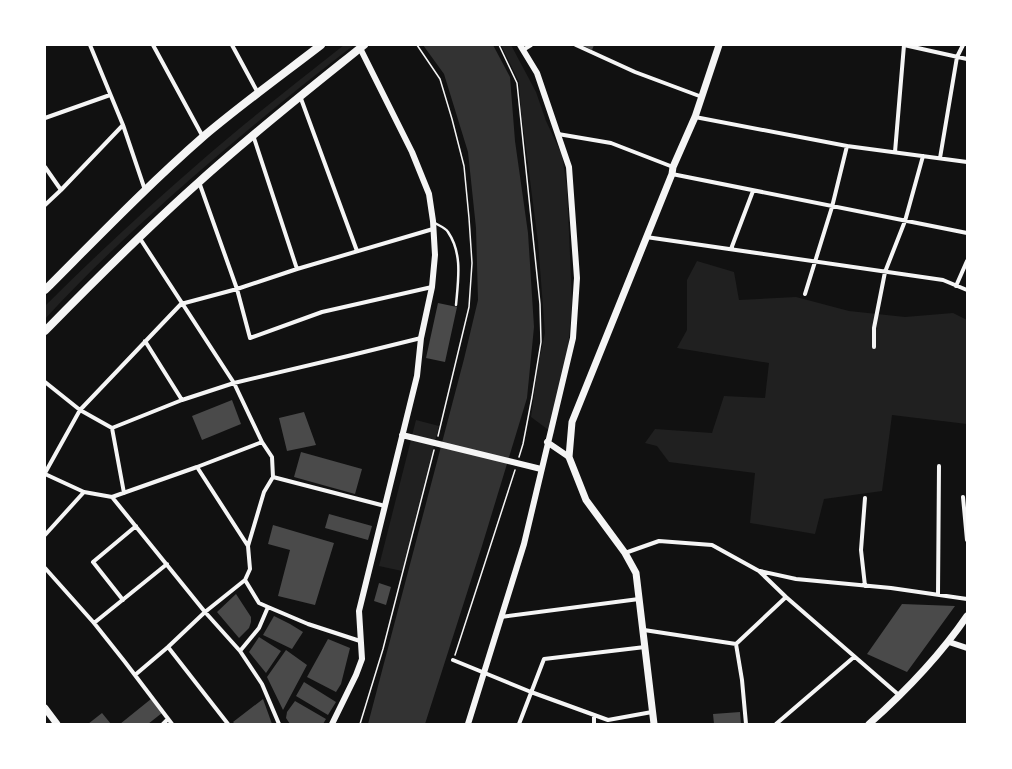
<svg xmlns="http://www.w3.org/2000/svg" width="1012" height="769" font-family="Quicksand,sans-serif">
	<rect width="100%" height="100%" fill="#111"/>
	<path fill="#202020" d="M 344,45 L 354,45 C 290,94 229,145 169,198 C 126,237 84,276 45,319 L 45,306 C 95,256 147,208 200,162 C 247,121 296,83 344,45 Z
		M 501,45 L 511,45 L 536,92 L 546,121 L 562,155 L 567,188 L 572,300 L 568,352 L 554,434 L 531,417 L 538,365 L 545,333 L 538,242 L 521,110 L 519,82 Z
		M 697,261 L 734,272 L 739,300 L 796,297 L 849,311 L 905,317 L 953,313 L 967,320 L 967,424 L 892,415 L 882,491 L 824,499 L 815,534 L 750,523 L 755,473 L 669,462 L 657,446 L 645,443 L 655,429 L 712,433 L 724,396 L 765,398 L 769,363 L 677,348 L 687,330 L 687,280 Z
		M 416,420 L 439,426 L 402,571 L 379,566 Z"/>
	<path fill="#333" d="M 423,45 L 493,45 L 510,77 L 515,141 L 528,233 L 534,327 L 527,398 L 482,546 L 425,724 L 368,724 L 464,359 L 478,300 L 476,228 L 468,152 L 444,74 Z"/>
	<path fill="#4a4a4a" d="M 582,45 L 594,45 L 592,50 Z
		M 438,303 L 457,307 L 445,362 L 426,358 Z
		M 232,400 L 241,424 L 202,440 L 192,416 Z
		M 304,412 L 316,445 L 287,451 L 279,418 Z
		M 301,452 L 362,469 L 355,494 L 294,477 Z
		M 329,514 L 372,526 L 368,540 L 325,528 Z
		M 273,525 L 334,543 L 315,605 L 278,596 L 290,550 L 268,544 Z
		M 379,583 L 391,587 L 386,605 L 374,601 Z
		M 236,594 L 251,617 L 251,622 L 249,628 L 239,638 L 217,612 Z
		M 902,604 L 955,606 L 907,672 L 867,654 Z
		M 274,616 L 290,624 L 303,632 L 292,649 L 263,635 Z
		M 259,637 L 281,651 L 266,673 L 249,652 Z
		M 328,639 L 350,648 L 341,684 L 336,692 L 307,677 Z
		M 286,650 L 307,665 L 283,710 L 267,677 Z
		M 304,682 L 336,702 L 328,715 L 296,696 Z
		M 151,699 L 162,713 L 148,724 L 120,724 Z
		M 263,699 L 272,724 L 235,724 L 233,722 Z
		M 295,701 L 326,719 L 323,724 L 290,724 L 286,718 L 287,712 Z
		M 740,712 L 741,724 L 714,724 L 713,714 Z
		M 102,713 L 111,724 L 88,724 Z"/>
	<g fill="none" stroke-linecap="round" stroke-linejoin="round">
		<path stroke="#f5f5f5" stroke-width="1.5" d="M 417,45 L 440,79 L 452,119 L 464,166 L 469,218 L 472,263 L 469,307 L 438,436
			M 499,45 L 517,83 L 540,304 L 541,342 L 532,397 L 523,444 L 519,457
			M 455,655 L 481,575 L 515,470
			M 360,724 L 383,649 L 434,450"/>
		<path stroke="#f5f5f5" stroke-width="2.5" d="M 433,222 C 438,225 446,228 448,232 C 463,254 458,281 456,305"/>
		<path stroke="#f5f5f5" stroke-width="4" d="M 90,45 L 123,125 L 145,190
			M 153,45 L 203,137
			M 232,45 L 258,93
			M 576,45 L 635,72 L 702,97
			M 904,45 L 967,59
			M 523,50 L 531,45
			M 300,96 L 357,251
			M 695,117 L 847,146 L 967,162
			M 45,118 L 110,95
			M 558,134 L 611,143 L 673,167
			M 253,135 L 297,269
			M 895,152 L 904,45
			M 940,158 L 957,57 L 963,45
			M 45,167 L 61,190
			M 672,174 L 967,233
			M 199,182 L 237,289 L 250,338 L 322,312 L 432,287
			M 45,205 L 61,190 L 123,125
			M 646,237 L 943,280 L 967,290
			M 731,249 L 753,191
			M 956,286 L 967,261
			M 805,294 L 832,207 L 847,146
			M 145,341 L 182,400
			M 874,347 L 874,328 L 885,272 L 905,221 L 923,156
			M 45,382 L 80,410 L 112,428 L 182,400 L 234,383 L 348,356 L 421,338
			M 112,428 L 124,493
			M 45,473 L 80,410 L 181,304 L 237,289 L 297,269 L 433,229
			M 45,474 L 84,492
			M 273,477 L 385,506
			M 112,497 L 205,612 L 240,651 L 262,684 L 279,724
			M 963,497 L 967,540
			M 45,535 L 84,492 L 112,497 L 197,467 L 262,442 L 234,383 L 139,237
			M 248,546 L 264,492 L 273,477 L 272,457 L 262,442
			M 625,553 L 659,541 L 712,545 L 759,571 L 786,597 L 900,696
			M 45,568 L 94,623 L 125,662 L 172,724
			M 760,571 L 796,579 L 891,588 L 967,599
			M 245,580 L 259,603 L 268,607 L 308,624 L 360,641
			M 865,586 L 861,550 L 865,498
			M 938,595 L 939,466
			M 123,600 L 93,562 L 136,526
			M 501,617 L 639,599
			M 94,623 L 167,564
			M 644,630 L 736,644
			M 168,647 L 228,724
			M 240,651 L 259,628 L 268,607
			M 453,660 L 531,692 L 608,720 L 652,712
			M 135,675 L 168,647 L 205,612 L 245,580 L 250,569 L 248,546 L 197,467
			M 594,715 L 594,724
			M 163,724 L 168,719
			M 519,724 L 544,659 L 645,647
			M 746,724 L 742,680 L 736,644 L 786,597
			M 776,724 L 854,657"/>
		<path stroke="#f5f5f5" stroke-width="6" d="M 402,435 L 541,469
			M 547,442 L 569,457
			M 949,642 L 967,648
			M 332,724 L 356,675 L 362,659 L 359,611 L 417,376 L 421,338 L 432,287 L 435,255 L 433,221 L 429,194 L 412,152 L 360,48
			M 468,724 L 524,544 L 573,338 L 577,278 L 569,167 L 537,73 L 520,45"/>
		<path stroke="#f5f5f5" stroke-width="7" d="M 45,708 L 57,724
			M 654,724 L 636,573 L 625,553 L 586,500 L 569,457 L 572,422 L 672,174 L 673,167 L 695,117 L 719,45
			M 869,724 C 906,691 939,657 967,616"/>
		<path stroke="#f5f5f5" stroke-width="8" d="M 45,290 C 97,238 148,185 204,136 C 242,104 282,75 321,45
			M 45,331 C 95,280 145,230 199,182 C 252,134 308,90 364,45"/>
	</g>
	<rect width="1012" height="769" fill="none" stroke="#ffffff" stroke-width="92"/>
</svg>
